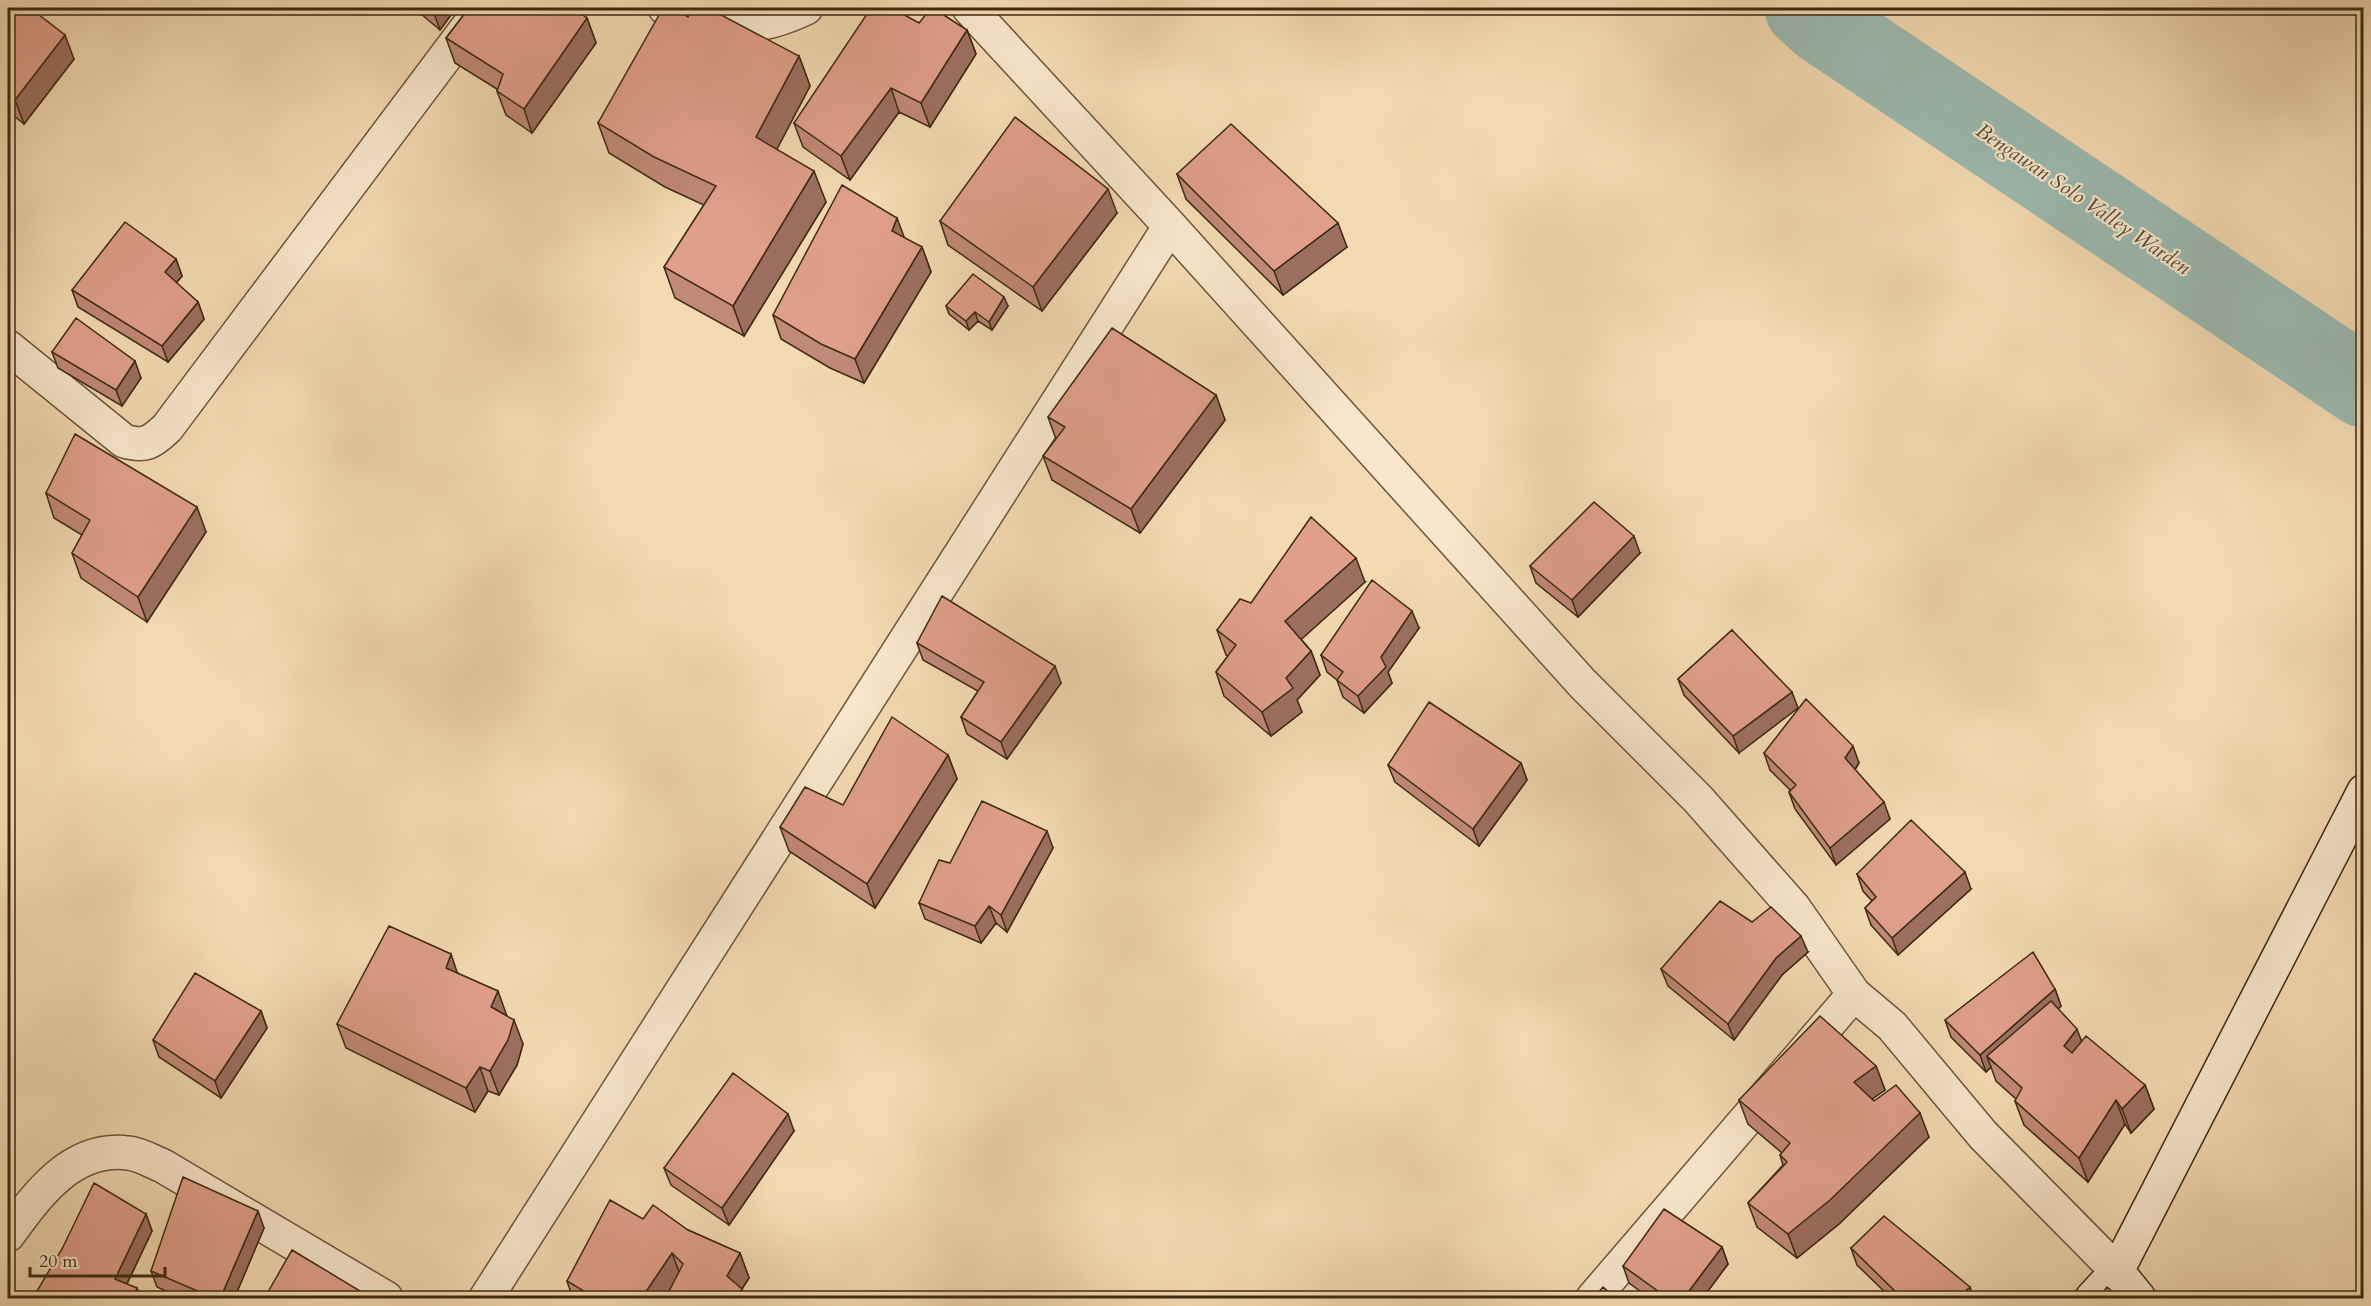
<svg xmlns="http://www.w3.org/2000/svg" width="2371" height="1306" font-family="Cardo,serif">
	<rect width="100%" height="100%" fill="#f4dab2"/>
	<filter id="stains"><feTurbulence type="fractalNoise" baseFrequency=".00333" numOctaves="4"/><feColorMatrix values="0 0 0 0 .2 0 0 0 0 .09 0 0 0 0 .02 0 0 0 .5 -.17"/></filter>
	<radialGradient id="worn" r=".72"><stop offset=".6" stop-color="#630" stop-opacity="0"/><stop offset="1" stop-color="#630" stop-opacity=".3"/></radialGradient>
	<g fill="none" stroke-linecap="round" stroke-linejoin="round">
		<path stroke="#9cbab1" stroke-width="81" d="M 1805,8 L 1823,24 L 2364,387"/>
		<defs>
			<path id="street" d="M 665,8 C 720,29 751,34 806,8
				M 969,8 L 1170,226 L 1582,683 L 1698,799 L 1794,908 L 1854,994 L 1892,1026 L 1983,1135 L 2117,1271
				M 8,347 L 124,441 C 145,447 151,443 167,428 L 482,8
				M 8,1235 C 37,1195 72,1146 128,1153 C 140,1154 153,1162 163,1166 L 386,1298
				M 486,1298 L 1170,226
				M 1593,1298 L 1854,994"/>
			<path id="secondary" d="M 2117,1271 L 2139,1298
				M 2092,1298 L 2117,1271 L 2364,791"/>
		</defs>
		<use href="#street" stroke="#6b563b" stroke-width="36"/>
		<use href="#secondary" stroke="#3d2a13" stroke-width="36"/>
		<use href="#street" stroke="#f8e7cd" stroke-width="33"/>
		<use href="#secondary" stroke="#f8e7cd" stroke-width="33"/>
	</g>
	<path fill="#c18978" stroke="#3d2a13" stroke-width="1.5" d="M 8,8 L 74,59 L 24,124 L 8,111 Z
		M 414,8 L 456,8 L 440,30 Z
		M 469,8 L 586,8 L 581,14 L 587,18 L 596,43 L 532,133 L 506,115 L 497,91 L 497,89 L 455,63 L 446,38 Z
		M 688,17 L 799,56 L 810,86 L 777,149 L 826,202 L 744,336 L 675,298 L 664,267 L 704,205 L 665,187 L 609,153 L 598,123 Z
		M 919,23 L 967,30 L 976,54 L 930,127 L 899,112 L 850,180 L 803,147 L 794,123 Z
		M 1177,174 L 1347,247 L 1283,295 L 1186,199 Z
		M 1117,213 L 1042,311 L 948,245 L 940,221 Z
		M 904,238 L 922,247 L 931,272 L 864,383 L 830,368 L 781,339 L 773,315 Z
		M 176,259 L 182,276 L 176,283 L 198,302 L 204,319 L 168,362 L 78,307 L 72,290 Z
		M 946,306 L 1008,306 L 992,330 L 978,321 L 969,330 L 949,314 Z
		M 52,352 L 141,378 L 122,406 L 58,368 Z
		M 1216,395 L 1225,420 L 1140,533 L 1052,480 L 1043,456 L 1056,439 L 1048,417 Z
		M 46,493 L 206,532 L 147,622 L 81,578 L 72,553 L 82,535 L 54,518 Z
		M 1640,553 L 1578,617 L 1536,583 L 1530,566 Z
		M 1365,582 L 1301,639 L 1311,651 L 1320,675 L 1297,700 L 1302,712 L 1271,736 L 1224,696 L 1216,672 L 1228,656 L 1226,655 L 1217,630 L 1251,603 Z
		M 1419,628 L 1388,672 L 1392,683 L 1364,713 L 1343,697 L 1337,680 L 1327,672 L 1321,655 Z
		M 1732,630 L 1739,753 L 1684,695 L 1678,679 Z
		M 917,643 L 1061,683 L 1007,759 L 967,734 L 961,717 L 978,691 L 923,660 Z
		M 1764,753 L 1859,763 L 1855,770 L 1890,819 L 1836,865 L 1795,809 L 1789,792 L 1790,790 L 1770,770 Z
		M 948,755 L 957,779 L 875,908 L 789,851 L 780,827 L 843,805 Z
		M 1521,763 L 1527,780 L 1479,846 L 1395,782 L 1388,765 Z
		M 1053,848 L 1007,932 L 996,923 L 981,943 L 925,919 L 919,903 L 950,863 Z
		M 1857,874 L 1971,889 L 1898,955 L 1871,925 L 1865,908 L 1872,901 L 1863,891 Z
		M 1808,952 L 1782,975 L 1734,1040 L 1668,986 L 1661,969 Z
		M 458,973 L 507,1016 L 523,1044 L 517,1065 L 499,1095 L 488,1091 L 475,1112 L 346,1048 L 337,1024 Z
		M 2055,989 L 2061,1006 L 2058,1009 L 2082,1041 L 2145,1085 L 2154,1109 L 2131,1133 L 2125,1124 L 2088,1182 L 2024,1125 L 2015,1101 L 2016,1099 L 1996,1081 L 1991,1067 L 1986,1072 L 1951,1037 L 1945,1020 Z
		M 261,1011 L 267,1028 L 221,1098 L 159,1057 L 153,1040 Z
		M 1876,1066 L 1885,1090 L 1872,1099 L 1929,1137 L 1839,1224 L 1797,1258 L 1757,1227 L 1748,1203 L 1783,1165 L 1780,1155 L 1782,1153 L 1748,1124 L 1739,1100 Z
		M 794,1131 L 729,1225 L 671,1185 L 664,1168 Z
		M 146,1214 L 152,1231 L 127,1284 L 141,1299 L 39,1299 L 37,1291 Z
		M 643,1219 L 688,1230 L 740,1253 L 749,1278 L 742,1289 L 745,1299 L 573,1299 L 567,1281 Z
		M 264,1228 L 234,1299 L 183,1299 L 157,1287 L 151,1271 Z
		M 1722,1247 L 1728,1264 L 1702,1299 L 1651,1299 L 1629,1283 L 1623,1266 Z
		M 1851,1248 L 1974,1299 L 1892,1299 L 1857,1265 Z"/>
	<path fill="#9d6f61" stroke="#3d2a13" stroke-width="1.5" d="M 438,8 L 456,8 L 440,30 L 434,13 Z
		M 566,8 L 586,8 L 573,26 Z
		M 587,18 L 596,43 L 532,133 L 524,109 Z
		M 967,30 L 976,54 L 930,127 L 921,103 Z
		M 65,35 L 74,59 L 24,124 L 15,100 Z
		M 799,56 L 810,86 L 767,168 L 756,137 Z
		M 891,88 L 899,112 L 850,180 L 841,156 Z
		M 814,171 L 826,202 L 744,336 L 733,306 Z
		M 1108,189 L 1117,213 L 1042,311 L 1033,287 Z
		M 897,218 L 906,242 L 892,231 Z
		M 1338,223 L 1347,247 L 1283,295 L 1274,271 Z
		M 922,247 L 931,272 L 864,383 L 855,359 Z
		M 176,259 L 182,276 L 171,289 L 165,272 Z
		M 1004,297 L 1008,306 L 992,330 L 989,322 Z
		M 198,302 L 204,319 L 168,362 L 162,346 Z
		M 975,312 L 978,321 L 969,330 L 966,321 Z
		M 135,361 L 141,378 L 122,406 L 116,390 Z
		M 1216,395 L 1225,420 L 1140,533 L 1131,509 Z
		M 197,507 L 206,532 L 147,622 L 138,597 Z
		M 1634,536 L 1640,553 L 1578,617 L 1572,600 Z
		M 1356,558 L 1365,582 L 1294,646 L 1285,621 Z
		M 1412,611 L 1419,628 L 1388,672 L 1392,683 L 1364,713 L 1358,696 L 1381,657 Z
		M 1311,651 L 1320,675 L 1297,700 L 1302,712 L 1271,736 L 1262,712 L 1286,678 Z
		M 1055,666 L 1061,683 L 1007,759 L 1001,742 Z
		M 1792,692 L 1798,708 L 1739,753 L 1733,736 Z
		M 1853,746 L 1859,763 L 1851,775 L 1845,758 Z
		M 948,755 L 957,779 L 875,908 L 867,884 Z
		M 1521,763 L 1527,780 L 1479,846 L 1473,829 Z
		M 1884,802 L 1890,819 L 1836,865 L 1830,848 Z
		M 1047,831 L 1053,848 L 1007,932 L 1001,915 Z
		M 1965,872 L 1971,889 L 1898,955 L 1892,938 Z
		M 989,906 L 996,923 L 981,943 L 975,926 Z
		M 1801,936 L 1808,952 L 1782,975 L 1734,1040 L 1728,1024 L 1776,958 Z
		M 451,954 L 459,978 L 446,968 Z
		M 2055,989 L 2061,1006 L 1995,1064 L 1987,1056 L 1991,1067 L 1986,1072 L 1980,1055 Z
		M 498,991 L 507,1016 L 491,1007 Z
		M 261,1011 L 267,1028 L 221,1098 L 215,1081 Z
		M 514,1020 L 523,1044 L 517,1065 L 499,1095 L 490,1071 Z
		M 2077,1029 L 2086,1053 L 2072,1070 L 2064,1046 Z
		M 1876,1066 L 1885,1090 L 1862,1106 L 1854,1082 Z
		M 480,1067 L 488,1091 L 475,1112 L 466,1088 Z
		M 2145,1085 L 2154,1109 L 2131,1133 L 2122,1109 Z
		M 2116,1100 L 2125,1124 L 2088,1182 L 2079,1158 Z
		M 1920,1113 L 1929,1137 L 1839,1224 L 1797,1258 L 1788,1234 Z
		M 788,1114 L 794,1131 L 729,1225 L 722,1208 Z
		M 258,1211 L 264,1228 L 234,1299 L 220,1299 Z
		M 146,1214 L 152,1231 L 121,1296 L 115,1279 Z
		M 1722,1247 L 1728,1264 L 1702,1299 L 1683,1299 Z
		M 672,1253 L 681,1277 L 666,1299 L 641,1299 Z
		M 740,1253 L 749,1278 L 738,1295 L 742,1289 L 745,1299 L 735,1299 L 727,1276 Z
		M 1970,1287 L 1974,1299 L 1956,1299 Z
		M 137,1288 L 141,1299 L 132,1299 Z"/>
	<path fill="#e09f8b" stroke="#3d2a13" stroke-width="1.5" d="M 8,8 L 30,8 L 65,35 L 15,100 L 8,94 Z
		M 428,8 L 438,8 L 434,13 Z
		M 469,8 L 572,8 L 587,18 L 524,109 L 497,91 L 503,74 L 446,38 Z
		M 663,8 L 673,8 L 688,17 L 692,8 L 708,8 L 799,56 L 756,137 L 814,171 L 733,306 L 664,267 L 716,186 L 654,157 L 598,123 Z
		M 871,8 L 892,8 L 919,23 L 931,8 L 933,8 L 967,30 L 921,103 L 891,88 L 841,156 L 794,123 Z
		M 1015,117 L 1108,189 L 1033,287 L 940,221 Z
		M 1231,124 L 1338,223 L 1274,271 L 1177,174 Z
		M 842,185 L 897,218 L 892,231 L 922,247 L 855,359 L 821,344 L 773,315 Z
		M 125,222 L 176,259 L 165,272 L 198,302 L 162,346 L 72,290 Z
		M 973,274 L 1004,297 L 989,322 L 975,312 L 966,321 L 946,306 Z
		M 76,318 L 135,361 L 116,390 L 52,352 Z
		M 1112,328 L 1216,395 L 1131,509 L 1043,456 L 1065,427 L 1048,417 Z
		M 75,434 L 197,507 L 138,597 L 72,553 L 90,520 L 46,493 Z
		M 1594,502 L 1634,536 L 1572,600 L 1530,566 Z
		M 1311,517 L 1356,558 L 1285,621 L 1311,651 L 1286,678 L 1293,688 L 1262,712 L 1216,672 L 1236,645 L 1217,630 L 1240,599 L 1251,603 Z
		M 1372,580 L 1412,611 L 1381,657 L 1386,667 L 1358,696 L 1337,680 L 1343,672 L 1321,655 Z
		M 942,596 L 1055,666 L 1001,742 L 961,717 L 984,682 L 917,643 Z
		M 1732,630 L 1792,692 L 1733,736 L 1678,679 Z
		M 1806,699 L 1853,746 L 1845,758 L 1884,802 L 1830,848 L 1789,792 L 1796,785 L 1764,753 Z
		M 1429,702 L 1521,763 L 1473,829 L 1388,765 Z
		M 892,717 L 948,755 L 867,884 L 780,827 L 805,787 L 843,805 Z
		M 982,801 L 1047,831 L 1001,915 L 989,906 L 975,926 L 919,903 L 939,860 L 950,863 Z
		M 1911,820 L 1965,872 L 1892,938 L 1865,908 L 1876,897 L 1857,874 Z
		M 1720,901 L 1752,922 L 1771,907 L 1801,936 L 1776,958 L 1728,1024 L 1661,969 Z
		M 389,926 L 451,954 L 446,968 L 498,991 L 491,1007 L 514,1020 L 508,1040 L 490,1071 L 480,1067 L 466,1088 L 337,1024 Z
		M 2033,952 L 2055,989 L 1980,1055 L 1945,1020 Z
		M 195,973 L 261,1011 L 215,1081 L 153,1040 Z
		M 2051,1001 L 2077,1029 L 2064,1046 L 2072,1053 L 2086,1036 L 2145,1085 L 2122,1109 L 2116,1100 L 2079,1158 L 2015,1101 L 2022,1088 L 1987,1056 Z
		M 1820,1016 L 1876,1066 L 1854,1082 L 1874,1101 L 1896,1085 L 1920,1113 L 1830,1200 L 1788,1234 L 1748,1203 L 1787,1162 L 1780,1155 L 1790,1143 L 1739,1100 Z
		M 733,1073 L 788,1114 L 722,1208 L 664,1168 Z
		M 183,1177 L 258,1211 L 220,1299 L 216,1299 L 151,1271 Z
		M 94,1183 L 146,1214 L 115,1279 L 137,1288 L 132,1299 L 53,1299 L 37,1291 L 62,1249 Z
		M 610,1200 L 643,1219 L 653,1205 L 688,1230 L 740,1253 L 727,1276 L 742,1289 L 736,1299 L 665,1299 L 683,1264 L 672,1253 L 641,1299 L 597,1299 L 567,1281 Z
		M 1664,1209 L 1722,1247 L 1683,1299 L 1669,1299 L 1623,1266 Z
		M 1884,1216 L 1970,1287 L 1956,1299 L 1903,1299 L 1851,1248 Z
		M 292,1250 L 365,1294 L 362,1299 L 264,1299 Z
		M 1603,1287 L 1617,1299 L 1593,1299 Z
		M 2107,1287 L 2121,1299 L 2098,1299 Z"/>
	<g text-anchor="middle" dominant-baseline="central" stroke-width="4.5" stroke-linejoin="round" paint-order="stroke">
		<g font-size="21" font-style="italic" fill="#554e3a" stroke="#f8e7cd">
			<text transform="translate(2083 199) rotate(34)">Bengawan Solo Valley Warden</text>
		</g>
	</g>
	<rect width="2371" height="1306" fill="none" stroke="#f4dab2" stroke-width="30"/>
	<rect x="9" y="9" width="2353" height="1288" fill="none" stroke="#3d2a13" stroke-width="3"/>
	<rect x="15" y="15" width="2341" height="1276" fill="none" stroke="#3d2a13" stroke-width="1.5"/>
	<path d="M30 1267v9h135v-9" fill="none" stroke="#3d2a13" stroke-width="3"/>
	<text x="39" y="1267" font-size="18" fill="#3d2a13" stroke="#f8e7cd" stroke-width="4.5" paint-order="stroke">20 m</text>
	<rect width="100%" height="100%" filter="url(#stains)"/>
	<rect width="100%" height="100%" fill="url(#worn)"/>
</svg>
